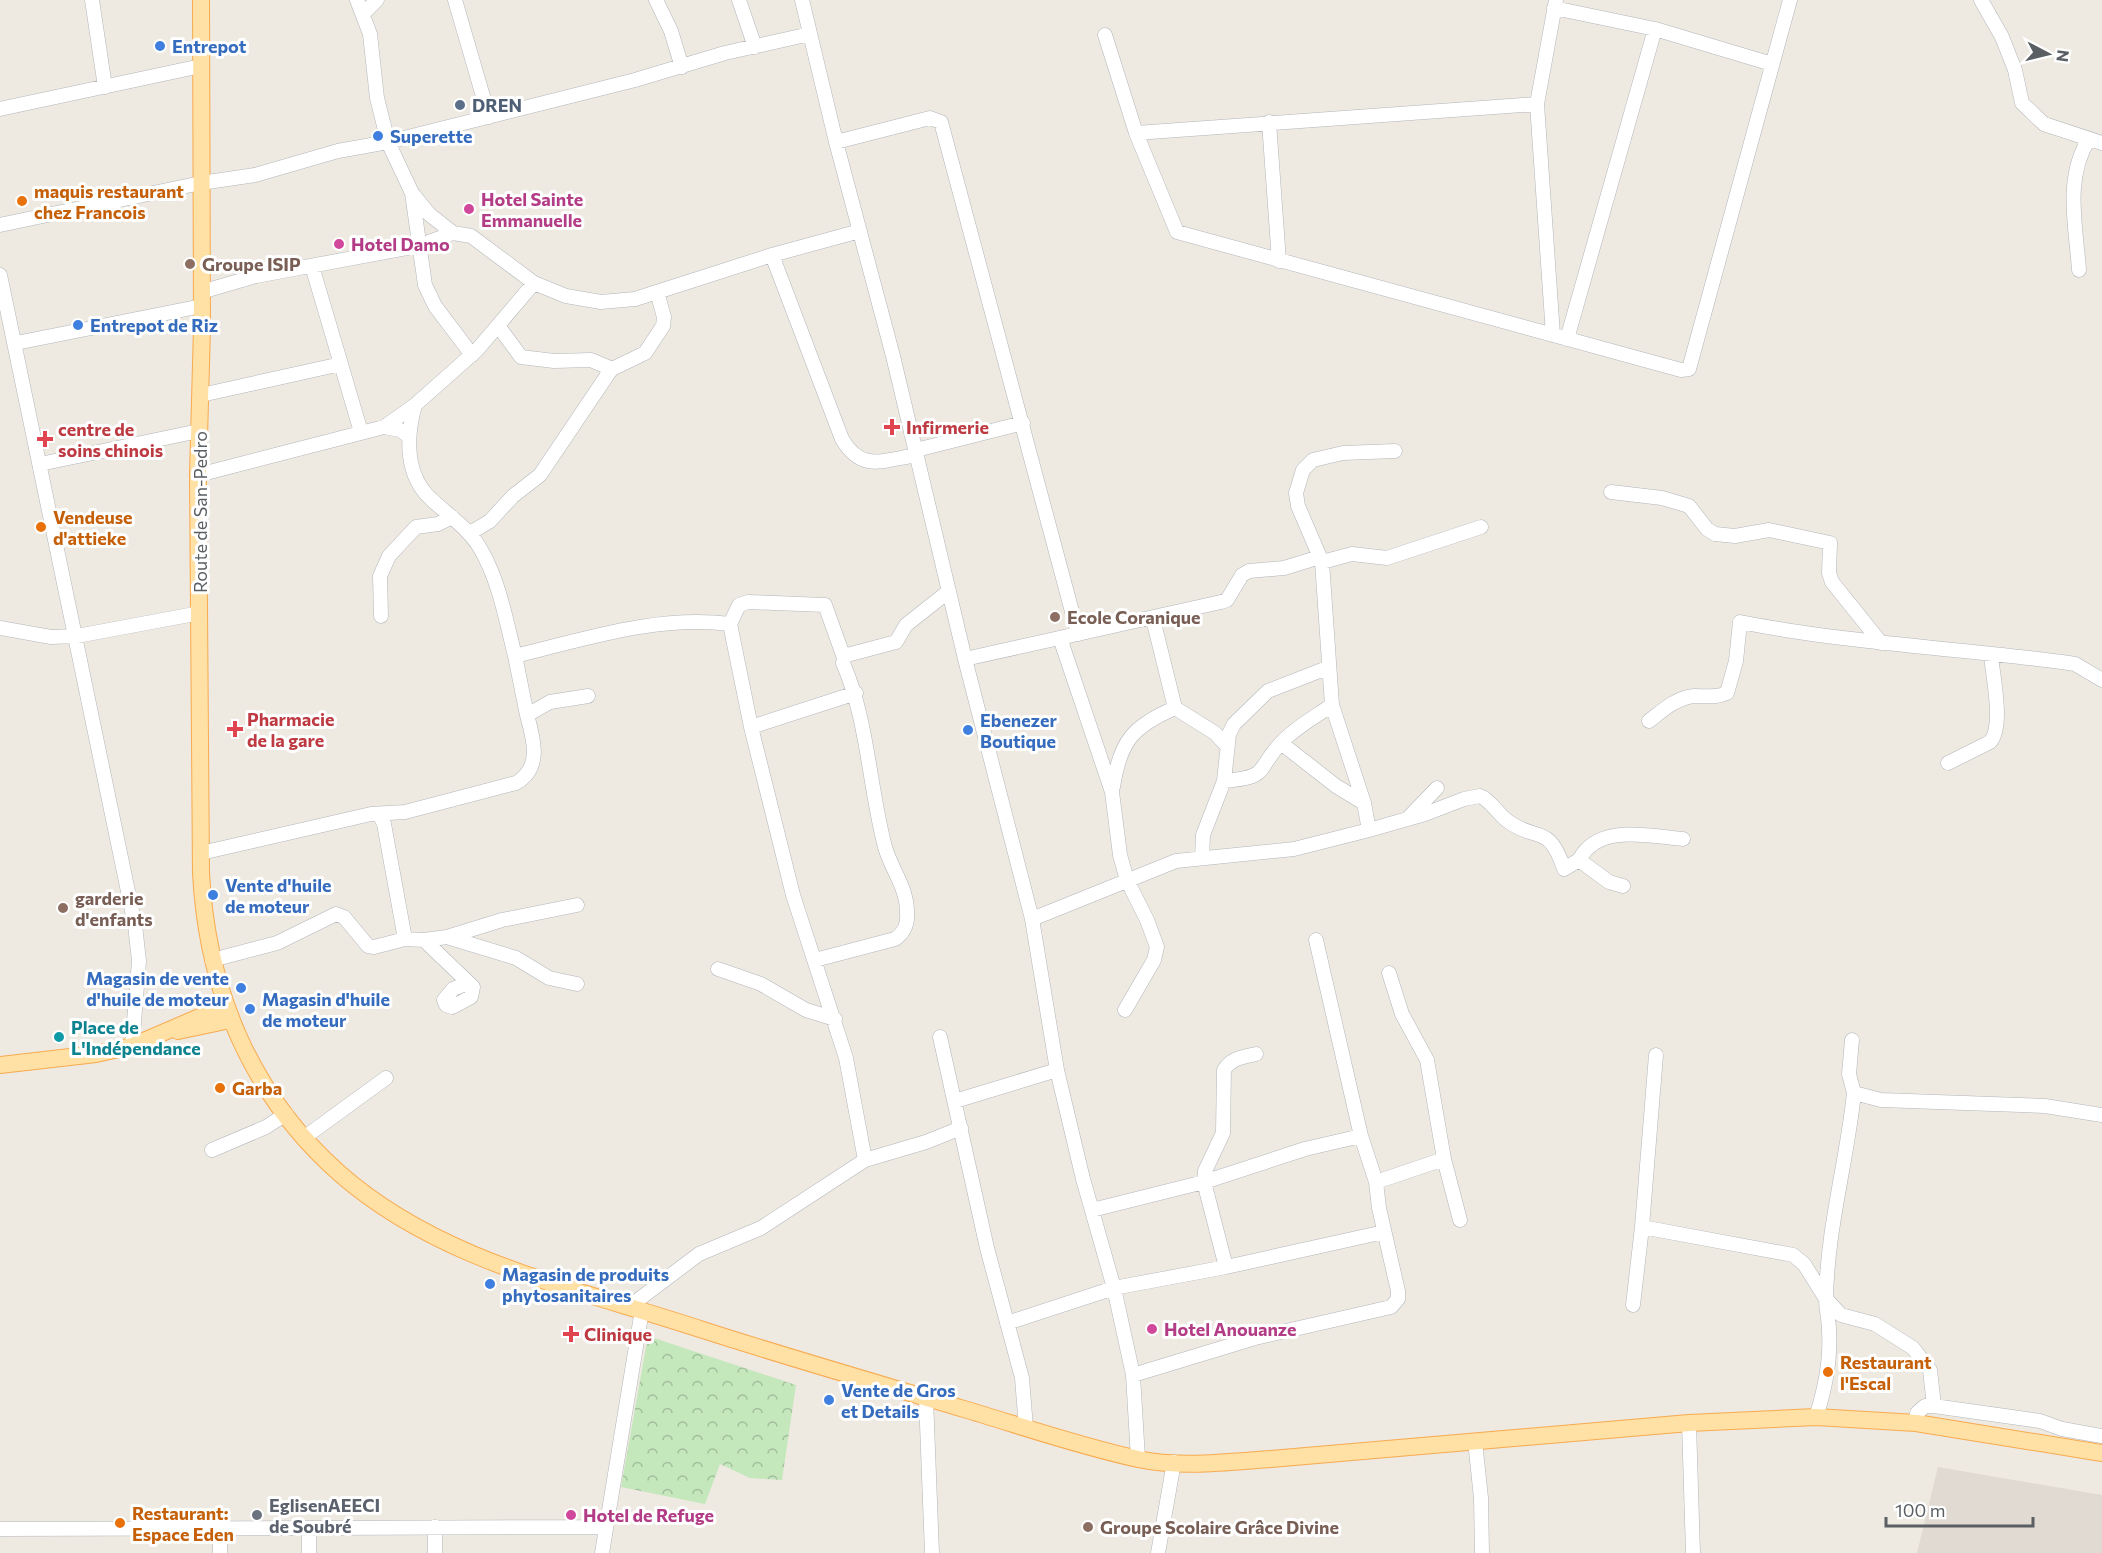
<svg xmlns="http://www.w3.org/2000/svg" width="2102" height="1553" font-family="Commissioner,sans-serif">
	<defs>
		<pattern id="forest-crowns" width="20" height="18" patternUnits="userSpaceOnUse" patternTransform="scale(1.5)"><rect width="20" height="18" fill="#c4e7bc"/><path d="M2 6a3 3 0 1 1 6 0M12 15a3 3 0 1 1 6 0" fill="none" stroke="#a2be9c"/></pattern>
	</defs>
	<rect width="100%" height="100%" fill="#eee9e1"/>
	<path fill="#e0dad2" d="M 1938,1467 L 2102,1495 L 2102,1553 L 1917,1553 Z"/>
	<path fill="url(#forest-crowns)" d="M 648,1336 L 796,1385 L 782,1480 L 750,1478 L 720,1464 L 705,1504 L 621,1487 Z"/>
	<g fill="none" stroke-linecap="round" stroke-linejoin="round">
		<defs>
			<path id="minor" d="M 92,0 L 105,87
				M 357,0 L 370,34 L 377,98 L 388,142 L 412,193 L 425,285 L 435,306 L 472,355
				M 455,0 L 489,117
				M 656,0 L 671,31 L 682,67
				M 739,0 L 755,47
				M 802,0 L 836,142 L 893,356 L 965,659 L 1032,919
				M 1981,0 L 2002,37 L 2015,70 L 2022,103 L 2044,124 L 2102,143
				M 1554,8 L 1655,29 L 1772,64
				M 364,13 L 377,0
				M 1105,35 L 1136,133 L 1177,232 L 1681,370 L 1689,369 L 1790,0
				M 0,109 L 201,66
				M 1269,122 L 1279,261
				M 1136,133 L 1537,104
				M 836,142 L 930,118 L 941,122 L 1078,634
				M 412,193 L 429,214 L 453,233
				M 0,225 L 201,183 L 255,175 L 338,151 L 388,142 L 635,80 L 725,53 L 810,34
				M 772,255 L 842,439 C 862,473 883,460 917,455
				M 312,266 L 361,432
				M 2079,270 C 2076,227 2064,178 2089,139
				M 0,275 L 135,925 L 139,961 L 132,1046
				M 201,292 L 256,276 L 418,246 L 453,233 L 471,236 L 534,283 L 566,296 L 601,302 L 635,299 L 772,255 L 860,231
				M 499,327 L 521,357 L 554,361 L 591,360 L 612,369
				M 1553,335 L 1537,104 L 1556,0
				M 1567,339 L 1655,29
				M 16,343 L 202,306
				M 201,395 L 341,364
				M 415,405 C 406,437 405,475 431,499 C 448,515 468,528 480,548 C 499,580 506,620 515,656 C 585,639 657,615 730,624 L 751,727 L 793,895 L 846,1058 L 865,1160 L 761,1228 L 699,1254 L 630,1306
				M 384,427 L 415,405 L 477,350 L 534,283
				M 916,450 L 1023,423
				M 40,464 L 199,431
				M 198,475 L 384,427 L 400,430 L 407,435
				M 1611,492 L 1662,498 L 1689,506 L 1707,529 L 1715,534 L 1735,536 L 1769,530 L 1830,543 L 1829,573 L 1832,582 L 1881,643
				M 470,533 L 490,521 L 513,496 L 540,475 L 608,374 L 612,369 L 645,353 L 663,326 L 664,317 L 657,292
				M 1322,562 L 1352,554 L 1387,558 L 1481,527
				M 381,616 L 380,576 L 389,556 L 416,527 L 438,524 L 452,517
				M 1153,619 L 1175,708 L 1215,733 L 1227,746
				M 730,624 L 739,605 L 748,602 L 825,605 L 844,658 L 843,663 C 868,721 869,786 885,847 C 891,869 907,887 907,912 C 908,924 905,932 895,939 L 815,960
				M 0,628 L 51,637 L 77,636 L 200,613
				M 1060,638 L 1112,792 L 1120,855 L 1127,880 L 1147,920 L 1157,947 L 1154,960 L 1125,1010
				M 515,656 L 527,715
				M 844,658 L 847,655 L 896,642 L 906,625 L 949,591
				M 965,659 L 1221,602 L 1227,600 L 1242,575 L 1249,571 L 1284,568 L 1320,557
				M 1649,721 C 1663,710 1676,698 1694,696 C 1706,696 1716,698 1727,693 L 1736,661 L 1740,622 C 1846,643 1955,648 2062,662 L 2075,664 L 2102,680
				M 751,727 L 856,693
				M 1281,743 L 1336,786 L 1364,803
				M 1948,763 L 1990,742 C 2004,727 1993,677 1991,656
				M 1224,781 C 1272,777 1255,769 1282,742 C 1296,727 1315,717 1332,705
				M 1113,787 C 1120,741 1133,726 1175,708
				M 379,814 L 384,824 L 405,939
				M 1409,817 L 1437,788
				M 1369,830 L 1425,814 L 1464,799 L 1480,796 C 1492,801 1498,815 1509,822 C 1537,842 1549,823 1564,869 L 1579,860 L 1609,882 L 1623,886
				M 201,853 L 371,814 L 405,812 L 516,783 C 542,768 534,740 527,715 L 550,702 L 588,696
				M 1202,858 L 1203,835 L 1224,781 L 1229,734 L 1234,724 L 1268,691 L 1327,668
				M 1579,860 C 1598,823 1648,836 1683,839
				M 447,937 L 516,958 L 549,978 L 577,984
				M 424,940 L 473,987 L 471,997 L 452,1007 L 446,1005 L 444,1000 L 453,989 L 468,983
				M 1316,940 L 1361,1136 L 1376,1182 L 1444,1159 L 1427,1060 L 1402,1014 L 1389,973
				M 212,960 L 277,943 L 336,914 L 344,917 L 368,946 L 374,947 L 405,939 L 424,940 L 447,937 L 502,920 L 577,905
				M 718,969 L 761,984 L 806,1010 L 835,1019
				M 940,1037 L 987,1248 L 1022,1378 L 1026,1428
				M 1852,1040 L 1849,1074 L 1854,1093 L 1881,1100 L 2045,1106 L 2102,1115
				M 1057,1070 L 1083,1179 L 1114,1288 L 1133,1375 L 1138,1459
				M 955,1101 L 1057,1070 L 1032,919 L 1176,861 L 1294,849 L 1369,830 L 1364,803 L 1332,705 L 1322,562 L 1298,506 L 1296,493 L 1303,470 L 1313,460 L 1343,453 L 1395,451
				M 305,1137 L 386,1078
				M 212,1150 L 266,1127 L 286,1114
				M 1444,1159 L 1460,1220
				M 865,1160 L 926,1142 L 961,1128
				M 1092,1210 L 1204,1182 L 1305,1149 L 1361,1136
				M 1642,1227 L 1793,1255 L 1804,1264 L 1826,1299 L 1841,1315 L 1875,1324 L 1913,1348 L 1930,1370 L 1934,1406
				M 1226,1267 L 1204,1182 L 1205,1171 L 1223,1133 L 1224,1070 C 1231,1058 1243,1057 1256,1054
				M 1633,1305 L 1642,1227 L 1656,1055
				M 1007,1323 L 1114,1288 L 1226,1267 L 1384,1232
				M 1133,1375 L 1255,1338 L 1391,1307 L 1398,1299 L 1398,1291 L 1379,1208 L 1376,1182
				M 926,1398 L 932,1553
				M 1816,1417 C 1825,1389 1831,1360 1829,1331 C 1829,1320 1826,1309 1826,1299 C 1827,1229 1847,1161 1854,1093
				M 1689,1423 L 1693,1553
				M 1916,1423 L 1917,1413 L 1925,1406 L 1934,1406 L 2040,1421 L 2062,1429 L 2102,1436
				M 1475,1441 L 1481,1498 L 1482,1553
				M 435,1527 L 435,1553
				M 0,1529 L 606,1527
				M 220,1529 L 220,1553
				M 309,1553 L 309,1530
				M 602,1553 L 642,1310
				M 1158,1553 L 1174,1462"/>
			<path id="major" d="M 201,0 L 202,327 L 198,475 L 201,873 C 207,989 250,1094 339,1173 C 441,1263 577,1288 703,1330 C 790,1358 877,1383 964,1409 C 1021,1426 1079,1446 1138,1459 C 1180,1468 1228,1462 1271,1459 L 1689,1423 L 1816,1417 L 1916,1423 L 2102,1453
				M 178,1031 L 230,1020
				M 0,1065 L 96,1054 L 132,1046 L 225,1006"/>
		</defs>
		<use href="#minor" stroke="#b2b6ba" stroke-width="15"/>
		<use href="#major" stroke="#f8aa4f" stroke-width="18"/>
		<use href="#minor" stroke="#fff" stroke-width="14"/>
		<use href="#major" stroke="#ffe0a5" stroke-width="16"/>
	</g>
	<g fill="#3f7fe0" stroke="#fff" stroke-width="2">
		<circle cx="160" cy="46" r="6"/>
		<circle cx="378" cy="136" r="6"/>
		<circle cx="78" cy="325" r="6"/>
		<circle cx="968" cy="730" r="6"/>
		<circle cx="213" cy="895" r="6"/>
		<circle cx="241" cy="988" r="6"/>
		<circle cx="250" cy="1009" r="6"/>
		<circle cx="490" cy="1284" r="6"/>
		<circle cx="829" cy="1400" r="6"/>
	</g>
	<circle fill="#5c6f8a" stroke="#fff" stroke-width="2" cx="460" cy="105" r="6"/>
	<g fill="#e8710a" stroke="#fff" stroke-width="2">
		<circle cx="22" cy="201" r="6"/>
		<circle cx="41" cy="527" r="6"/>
		<circle cx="220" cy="1088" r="6"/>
		<circle cx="1828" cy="1372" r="6"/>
		<circle cx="120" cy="1523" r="6"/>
	</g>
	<g fill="#d1479c" stroke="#fff" stroke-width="2">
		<circle cx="469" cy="209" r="6"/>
		<circle cx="339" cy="244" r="6"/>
		<circle cx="1152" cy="1329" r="6"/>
		<circle cx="571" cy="1515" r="6"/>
	</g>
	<g fill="#8d6e63" stroke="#fff" stroke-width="2">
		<circle cx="190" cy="264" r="6"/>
		<circle cx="1055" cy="617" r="6"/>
		<circle cx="63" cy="908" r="6"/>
		<circle cx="1088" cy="1527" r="6"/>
	</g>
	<g fill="#e0444e" stroke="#fff" stroke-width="2">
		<path d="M889 418h6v6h6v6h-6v6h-6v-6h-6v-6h6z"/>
		<path d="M42 430h6v6h6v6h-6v6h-6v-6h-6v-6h6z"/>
		<path d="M232 720h6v6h6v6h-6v6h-6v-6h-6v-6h6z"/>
		<path d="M568 1325h6v6h6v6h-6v6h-6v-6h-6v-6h6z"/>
	</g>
	<circle fill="#0f9aa8" stroke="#fff" stroke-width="2" cx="59" cy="1037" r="6"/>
	<circle fill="#6b7280" stroke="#fff" stroke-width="2" cx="257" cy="1515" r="6"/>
	<g text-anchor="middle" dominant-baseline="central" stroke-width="6" stroke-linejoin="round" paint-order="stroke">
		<g font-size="18" font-weight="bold" fill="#366cbe" stroke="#fff" text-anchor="start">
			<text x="172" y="46">Entrepot</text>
			<text x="390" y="136">Superette</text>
			<text x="90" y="325">Entrepot de Riz</text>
			<text x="980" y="720">Ebenezer<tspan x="980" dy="21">Boutique</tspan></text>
			<text x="225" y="885">Vente d'huile<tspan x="225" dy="21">de moteur</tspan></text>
			<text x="229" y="978" text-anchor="end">Magasin de vente<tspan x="229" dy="21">d'huile de moteur</tspan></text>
			<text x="262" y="999">Magasin d'huile<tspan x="262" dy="21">de moteur</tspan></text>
			<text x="502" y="1274">Magasin de produits<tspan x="502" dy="21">phytosanitaires</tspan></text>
			<text x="841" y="1390">Vente de Gros<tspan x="841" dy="21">et Details</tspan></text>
		</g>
		<g font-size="18" font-weight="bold" fill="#4e5e75" stroke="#fff" text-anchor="start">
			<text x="472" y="105">DREN</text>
		</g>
		<g font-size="18" font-weight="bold" fill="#c56008" stroke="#fff" text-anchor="start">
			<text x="34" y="191">maquis restaurant<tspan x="34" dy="21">chez Francois</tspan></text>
			<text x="53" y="517">Vendeuse<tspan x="53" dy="21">d'attieke</tspan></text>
			<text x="232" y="1088">Garba</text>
			<text x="1840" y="1362">Restaurant<tspan x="1840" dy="21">l'Escal</tspan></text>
			<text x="132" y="1513">Restaurant:<tspan x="132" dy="21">Espace Eden</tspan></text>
		</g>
		<g font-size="18" font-weight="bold" fill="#b23c85" stroke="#fff" text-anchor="start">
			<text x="481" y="199">Hotel Sainte<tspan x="481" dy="21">Emmanuelle</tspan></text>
			<text x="351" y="244">Hotel Damo</text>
			<text x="1164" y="1329">Hotel Anouanze</text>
			<text x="583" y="1515">Hotel de Refuge</text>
		</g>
		<g font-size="18" font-weight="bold" fill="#785e54" stroke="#fff" text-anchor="start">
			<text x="202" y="264">Groupe ISIP</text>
			<text x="1067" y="617">Ecole Coranique</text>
			<text x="75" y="898">garderie<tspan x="75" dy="21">d'enfants</tspan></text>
			<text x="1100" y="1527">Groupe Scolaire Grâce Divine</text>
		</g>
		<g font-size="18" font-weight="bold" fill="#be3a42" stroke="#fff" text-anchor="start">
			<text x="906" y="427">Infirmerie</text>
			<text x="58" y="429">centre de<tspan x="58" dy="21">soins chinois</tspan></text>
			<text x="247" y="719">Pharmacie<tspan x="247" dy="21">de la gare</tspan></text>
			<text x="584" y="1334">Clinique</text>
		</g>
		<g font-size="18" fill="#5a5f63" stroke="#fff">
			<text transform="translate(200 512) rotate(-90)">Route de San-Pedro</text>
		</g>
		<g font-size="18" font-weight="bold" fill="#0d838f" stroke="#fff" text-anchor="start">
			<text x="71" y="1027">Place de<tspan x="71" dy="21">L'Indépendance</tspan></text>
		</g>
		<g font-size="18" font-weight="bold" fill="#5b616d" stroke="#fff" text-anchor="start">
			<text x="269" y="1505">EglisenAEECI<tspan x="269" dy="21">de Soubré</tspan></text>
		</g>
	</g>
	<g transform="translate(2048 54) rotate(97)" stroke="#ffffff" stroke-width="4.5" paint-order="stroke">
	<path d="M0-4.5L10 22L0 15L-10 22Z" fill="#5a5f63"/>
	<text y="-9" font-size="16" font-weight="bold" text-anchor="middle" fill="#5a5f63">N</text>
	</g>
	<path d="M1886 1517v9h147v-9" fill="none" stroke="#5a5f63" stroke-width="3"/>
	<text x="1895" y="1517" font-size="18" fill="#5a5f63" stroke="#ffffff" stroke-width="4.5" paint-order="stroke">100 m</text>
</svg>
